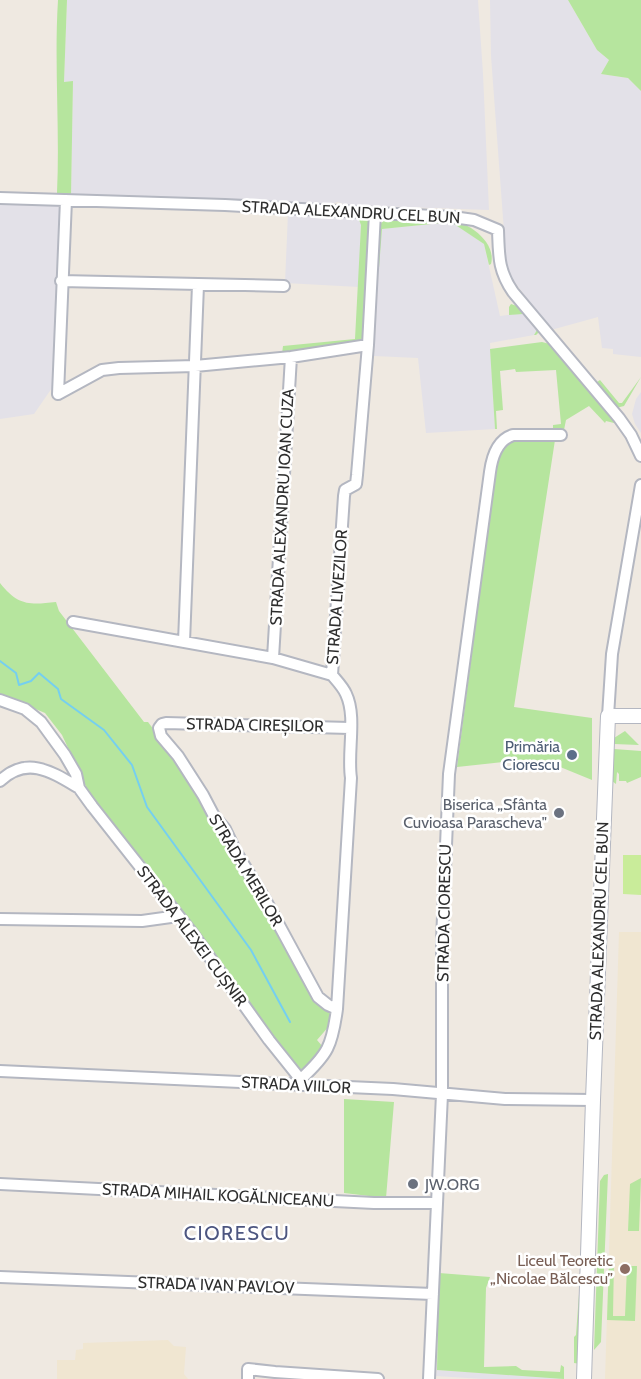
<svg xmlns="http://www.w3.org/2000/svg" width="641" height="1379" font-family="Cabin,sans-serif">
	<rect width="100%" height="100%" fill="#efe9e1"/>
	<path fill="#e3e1e8" d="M 67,0 L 478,0 L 483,74 L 489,210 L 346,205 L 338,202 L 330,204 L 71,196 L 73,82 L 64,82 Z
		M 490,0 L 568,0 L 597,50 L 609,60 L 601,74 L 628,78 L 641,91 L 641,357 L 613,354 L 613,349 L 602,348 L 598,317 L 551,330 L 507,272 L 491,56 Z
		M 0,203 L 56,204 L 61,210 L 54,385 L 34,414 L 0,419 Z
		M 288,213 L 358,217 L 361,225 L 359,287 L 285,283 Z
		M 452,222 L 484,244 L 500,316 L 523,313 L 537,330 L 534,335 L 490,343 L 495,429 L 426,433 L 418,358 L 374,356 L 381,229 Z
		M 641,392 L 641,433 L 635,424 L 632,414 L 636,399 Z
		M 437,1370 L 561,1378 L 561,1379 L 484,1379 L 436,1376 Z"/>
	<path fill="#f0e6d1" d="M 619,932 L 641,932 L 641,1379 L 605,1379 Z
		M 168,1340 L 174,1346 L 186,1347 L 184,1374 L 188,1379 L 57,1379 L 57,1360 L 75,1360 L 76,1350 L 83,1349 L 83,1343 Z"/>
	<path fill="#b6e59e" d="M 58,0 L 67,0 L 64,82 L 73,81 L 71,196 L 57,193 C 60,129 54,64 58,0 Z
		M 568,0 L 641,0 L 641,91 L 628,78 L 601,74 L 609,60 L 597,50 Z
		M 358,217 L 365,218 L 369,222 L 366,334 L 359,342 L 282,354 L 283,346 L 355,339 L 361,225 Z
		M 387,219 C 406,219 426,217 445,219 C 466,220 497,241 491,264 L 489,265 L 484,244 L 451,222 L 382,229 L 379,268 L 375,267 C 376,252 371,226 387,219 Z
		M 511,304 L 520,307 L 539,329 L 539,332 L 536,335 L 534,335 L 537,330 L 523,314 L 509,315 L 509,307 Z
		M 542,342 L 550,344 L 617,420 L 614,423 L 606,421 L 605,423 L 589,406 L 566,420 L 564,430 L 553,431 L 553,425 L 561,424 L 556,370 L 516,372 L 515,369 L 500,371 L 503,410 L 496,411 L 497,429 L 495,429 L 490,349 Z
		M 641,377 L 624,406 L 616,408 L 594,384 L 600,380 L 619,403 L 622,403 Z
		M 508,439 L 555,440 L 514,707 L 592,718 L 592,780 L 548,762 L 522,760 L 457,767 L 498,452 Z
		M 0,583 C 18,606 30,605 56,602 L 59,611 L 144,722 L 148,722 L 175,758 L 220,826 L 313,999 L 330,1009 L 330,1025 L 317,1040 L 323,1047 L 323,1052 L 303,1070 L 298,1069 L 285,1055 L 89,793 L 62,735 L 45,713 L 0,694 Z
		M 625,731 L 639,745 L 614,744 L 612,742 L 614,738 Z
		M 614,749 L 641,751 L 641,777 L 627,783 L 626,781 L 619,781 L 619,785 L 619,774 L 617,772 L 616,784 L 612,781 L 612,751 Z
		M 344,1099 L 394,1102 L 386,1198 L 344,1193 Z
		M 608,1174 L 601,1342 L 594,1350 L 600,1181 L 604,1175 Z
		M 641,1178 L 639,1231 L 628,1231 L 630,1184 Z
		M 609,1260 L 614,1260 L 613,1316 L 625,1316 L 627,1266 L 637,1266 L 635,1321 L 607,1320 Z
		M 439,1273 L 490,1277 L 486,1288 L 484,1367 L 516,1366 L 522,1370 L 560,1372 L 561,1365 L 564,1367 L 564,1379 L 437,1370 Z
		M 579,1294 L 583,1294 L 581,1364 L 574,1363 L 574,1337 L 576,1335 Z"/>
	<path fill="#c9ec9a" d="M 623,855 L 641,855 L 641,895 L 623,894 Z"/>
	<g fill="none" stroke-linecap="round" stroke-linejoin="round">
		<path stroke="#75cff0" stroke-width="2" d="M 0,661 L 16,673 L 19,685 L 31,681 L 39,673 L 58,689 L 61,699 L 104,730 L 132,765 L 147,807 L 251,950 L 290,1022"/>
		<defs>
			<path id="street" d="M 0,198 L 225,205 L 453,217 L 474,220 L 498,230 C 499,256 498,270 513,292 L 619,418 L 631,435 L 641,456
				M 61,281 L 284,286
				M 58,394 L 102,370 L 119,368 L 195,366 L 291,357 L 368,345
				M 58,394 L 66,200
				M 73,622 L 273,658 L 332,675
				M 184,642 L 198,285
				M 273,658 L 291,357
				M 0,700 L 25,709 L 41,722 L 65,755 L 76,774 L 79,788 L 92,806 L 193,934 L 269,1040 L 305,1085
				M 608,716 L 612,654 L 641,485
				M 0,781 C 27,755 52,772 79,788
				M 0,919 L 142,921 L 178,916
				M 337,1009 L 328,1005 L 318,997 L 266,901 L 236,852 L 225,829 L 214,816 L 203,795 L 178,756 L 161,736 L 159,728 L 162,724 L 166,723 L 350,728
				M 0,1071 L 393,1089 L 505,1099 L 593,1100
				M 301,1079 C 328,1054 332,1046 337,1009 L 351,778 C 347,752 357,717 346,694 C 343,687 337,681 332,675 L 344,496 L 345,490 L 356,484 L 357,475 L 368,345 L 375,213
				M 0,1184 L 374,1203 L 437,1203
				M 0,1277 L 433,1294
				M 248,1379 L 248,1369 L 275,1372 L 378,1379
				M 429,1379 L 442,1094 L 442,940 L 449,774 L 490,472 C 492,457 497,440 513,435 L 561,435"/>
			<path id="secondary" d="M 584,1379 L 593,1100 L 608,716 L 641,716"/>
		</defs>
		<use href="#street" stroke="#b4b7c1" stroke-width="14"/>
		<use href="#secondary" stroke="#b4b7c1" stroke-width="16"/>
		<use href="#street" stroke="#fff" stroke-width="10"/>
		<use href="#secondary" stroke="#fff" stroke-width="14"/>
	</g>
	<circle fill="#5c6f8a" stroke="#fff" stroke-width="2" cx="572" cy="755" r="6"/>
	<g fill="#6b7280" stroke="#fff" stroke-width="2">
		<circle cx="559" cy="813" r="6"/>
		<circle cx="413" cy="1184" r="6"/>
	</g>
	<circle fill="#8d6e63" stroke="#fff" stroke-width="2" cx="625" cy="1269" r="6"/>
	<g text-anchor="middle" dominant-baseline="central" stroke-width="5" stroke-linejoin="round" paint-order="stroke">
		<g font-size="16" fill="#2e2e2e" stroke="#fff">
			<text transform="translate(351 212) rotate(3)">STRADA ALEXANDRU CEL BUN</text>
			<text transform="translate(282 507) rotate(-87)">STRADA ALEXANDRU IOAN CUZA</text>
			<text transform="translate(337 597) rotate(-86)">STRADA LIVEZILOR</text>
			<text transform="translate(255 725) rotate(1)">STRADA CIREȘILOR</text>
			<text transform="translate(246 870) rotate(59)">STRADA MERILOR</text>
			<text transform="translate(444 913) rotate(-89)">STRADA CIORESCU</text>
			<text transform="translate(599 931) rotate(-88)">STRADA ALEXANDRU CEL BUN</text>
			<text transform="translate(192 936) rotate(53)">STRADA ALEXEI CUȘNIR</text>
			<text transform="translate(296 1085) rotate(3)">STRADA VIILOR</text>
			<text transform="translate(218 1195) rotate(3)">STRADA MIHAIL KOGĂLNICEANU</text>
			<text transform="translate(216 1285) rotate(2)">STRADA IVAN PAVLOV</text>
		</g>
		<g font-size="16" fill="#4e5e75" stroke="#fff" text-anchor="end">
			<text x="560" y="746">Primăria<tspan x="560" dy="18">Ciorescu</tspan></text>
		</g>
		<g font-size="16" fill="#5b616d" stroke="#fff" text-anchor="end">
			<text x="547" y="804">Biserica „Sfânta<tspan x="547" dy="18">Cuvioasa Parascheva"</tspan></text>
			<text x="425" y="1184" text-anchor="start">JW.ORG</text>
		</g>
		<g font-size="16" fill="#785e54" stroke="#fff" text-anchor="end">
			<text x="613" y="1260">Liceul Teoretic<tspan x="613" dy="18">„Nicolae Bălcescu”</tspan></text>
		</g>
		<g font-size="20" letter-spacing="1.5" fill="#4d5680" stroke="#fff">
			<text x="237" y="1233">CIORESCU</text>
		</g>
	</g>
</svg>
